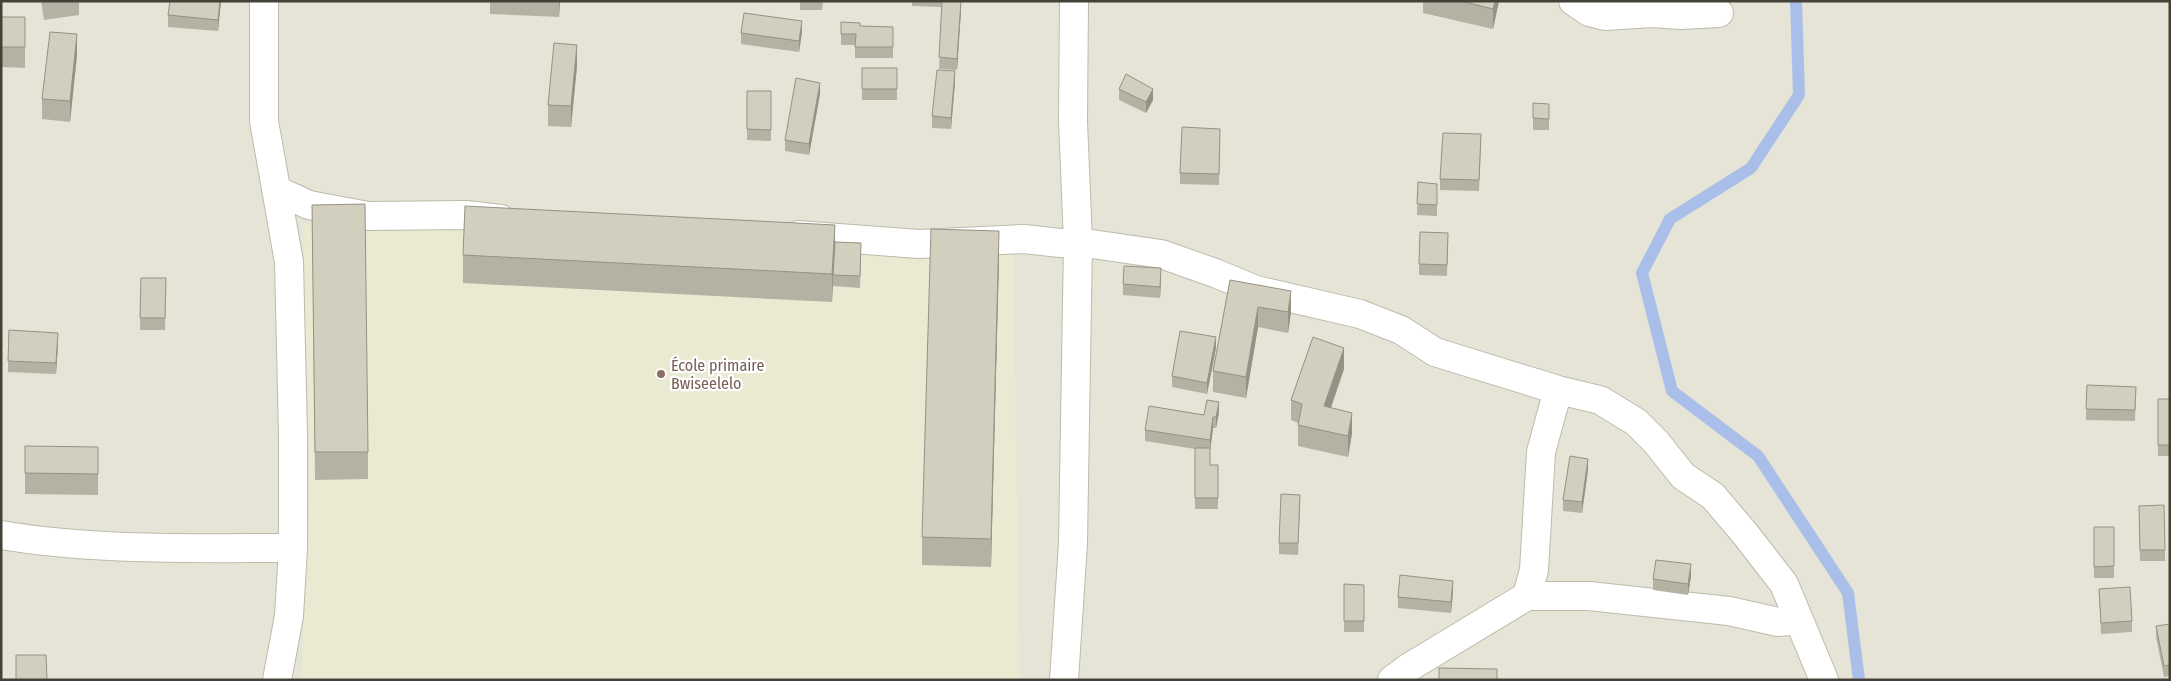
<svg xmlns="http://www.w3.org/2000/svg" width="2171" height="681" font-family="'Fira Sans Condensed',sans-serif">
	<rect width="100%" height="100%" fill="#f2f1e7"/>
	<path fill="#e5e4d6" d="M 1,1 L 2170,1 L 2170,680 L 1,680 Z"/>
	<path fill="#eae9d2" d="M 303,224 L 1013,254 L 1020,680 L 301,680 L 310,494 Z"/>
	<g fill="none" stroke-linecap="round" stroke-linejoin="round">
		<path stroke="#a9bfea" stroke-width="12" d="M 1796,1 L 1799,95 L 1751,168 L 1670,219 L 1642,273 L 1672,391 L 1758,456 L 1848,593 L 1859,680"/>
		<defs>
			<path id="street" d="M 264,1 L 264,121 L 289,262 L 293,435 L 293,548 L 289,616 L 277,680
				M 1573,1 L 1589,12 L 1605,16 L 1652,13 L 1681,15 L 1719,13
				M 276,190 L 309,205 L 368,216 L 466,215 L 501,219
				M 798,235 L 919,244 L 1024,239 L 1060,243 L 1078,242 L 1161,254 L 1215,273 L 1256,290 L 1360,314 L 1401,330 L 1435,352 L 1558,390 L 1600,400 L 1636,422 L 1656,442 L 1683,476 L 1713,496 L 1746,535 L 1784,584 L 1824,680
				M 1,535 C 97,551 196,548 293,548
				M 1527,596 L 1589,596 L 1729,611 L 1778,622 L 1799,620
				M 1064,680 L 1073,543 L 1078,242 L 1073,121 L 1074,1
				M 1392,680 L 1408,668 L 1527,596 L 1534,570 L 1541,452 L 1558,390"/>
		</defs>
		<use href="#street" stroke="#bdbbab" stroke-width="30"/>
		<use href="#street" stroke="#fff" stroke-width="28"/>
	</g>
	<path fill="#b5b2a3" d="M 41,1 L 79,1 L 79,15 L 44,20 Z
		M 221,1 L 218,31 L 168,27 L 168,15 Z
		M 490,1 L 560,1 L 559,17 L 490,14 Z
		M 800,1 L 823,1 L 822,10 L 800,10 Z
		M 912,1 L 961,1 L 957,70 L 939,69 L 942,7 L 912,6 Z
		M 1423,1 L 1499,1 L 1493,29 L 1423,13 Z
		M 1,17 L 25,38 L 25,68 L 1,67 Z
		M 841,22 L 860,26 L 893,27 L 893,58 L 855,58 L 855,45 L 841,45 Z
		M 802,32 L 799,52 L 741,44 L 741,33 Z
		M 77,55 L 70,122 L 42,119 L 42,99 Z
		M 577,66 L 571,127 L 548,126 L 548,105 Z
		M 862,68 L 897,68 L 897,100 L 862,100 Z
		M 955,82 L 951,129 L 932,128 L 932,116 Z
		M 1119,89 L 1153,100 L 1146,113 L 1119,100 Z
		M 747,91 L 771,91 L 771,141 L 747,140 Z
		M 820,94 L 809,155 L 785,151 L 785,140 Z
		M 1533,103 L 1549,115 L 1549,130 L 1533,130 Z
		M 1220,140 L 1219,185 L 1180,184 L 1180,173 Z
		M 1481,145 L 1479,191 L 1440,190 L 1440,179 Z
		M 1418,182 L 1437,184 L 1437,216 L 1417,215 Z
		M 312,205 L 368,452 L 368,479 L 315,480 Z
		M 835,242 L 861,254 L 860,288 L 833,286 L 832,302 L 463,283 L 463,255 Z
		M 1448,244 L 1447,276 L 1419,275 L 1419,264 Z
		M 999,258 L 991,567 L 922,565 L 922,537 Z
		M 141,278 L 166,278 L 165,330 L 140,330 Z
		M 1161,279 L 1160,298 L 1123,295 L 1123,284 Z
		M 1230,280 L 1291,312 L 1288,333 L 1258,327 L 1246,398 L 1213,392 L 1213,371 Z
		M 58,344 L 56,374 L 8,372 L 8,361 Z
		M 1216,348 L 1207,394 L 1172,387 L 1172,376 Z
		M 1344,369 L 1331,408 L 1352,433 L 1348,457 L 1298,446 L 1298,423 L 1291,420 L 1291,400 Z
		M 2087,385 L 2136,387 L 2135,421 L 2086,420 Z
		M 2158,399 L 2170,399 L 2170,456 L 2158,456 Z
		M 1219,413 L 1216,428 L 1213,428 L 1210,451 L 1210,465 L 1218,465 L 1218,509 L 1195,509 L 1195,449 L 1145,441 L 1145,430 L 1204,415 Z
		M 98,468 L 98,495 L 25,494 L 25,473 Z
		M 1588,470 L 1582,513 L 1563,511 L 1563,500 Z
		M 1300,506 L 1298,555 L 1279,554 L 1279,543 Z
		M 2139,517 L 2165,550 L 2165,561 L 2140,561 Z
		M 2094,527 L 2114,527 L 2114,578 L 2094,578 Z
		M 1691,576 L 1688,595 L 1653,590 L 1653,579 Z
		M 1344,584 L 1364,585 L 1364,632 L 1344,632 Z
		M 2099,589 L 2132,621 L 2132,632 L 2101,634 Z
		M 1453,592 L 1451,613 L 1398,608 L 1398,597 Z
		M 2170,624 L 2170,676 L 2164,677 L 2156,637 L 2156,626 Z"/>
	<path fill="#949185" d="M 220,1 L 221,1 L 218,31 L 218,20 Z
		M 559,1 L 560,1 L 559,17 Z
		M 961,1 L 961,12 L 957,70 L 957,59 Z
		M 1495,1 L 1499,1 L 1493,29 L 1493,9 Z
		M 802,21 L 802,32 L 799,52 L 799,41 Z
		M 77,34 L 77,55 L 70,122 L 70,101 Z
		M 577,45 L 577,66 L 571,127 L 571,106 Z
		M 955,71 L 955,82 L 951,129 L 951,118 Z
		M 820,83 L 820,94 L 809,155 L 809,144 Z
		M 1153,89 L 1153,100 L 1146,113 L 1146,102 Z
		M 835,225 L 835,253 L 833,275 L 832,302 L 832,274 Z
		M 999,231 L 999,258 L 991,567 L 991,539 Z
		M 1161,268 L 1161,279 L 1160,298 L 1160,287 Z
		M 1291,291 L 1291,312 L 1288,333 L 1288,312 Z
		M 1258,307 L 1258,327 L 1246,398 L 1246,377 Z
		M 58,333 L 58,344 L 56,374 L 56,363 Z
		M 1216,337 L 1216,348 L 1207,394 L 1207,383 Z
		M 1344,348 L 1344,369 L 1324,427 L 1324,406 Z
		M 1219,402 L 1219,413 L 1216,428 L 1216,417 Z
		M 1352,413 L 1352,433 L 1348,457 L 1348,436 Z
		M 1213,417 L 1213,428 L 1210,452 L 1210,440 Z
		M 1588,459 L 1588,470 L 1582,513 L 1582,502 Z
		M 1691,564 L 1691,576 L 1688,595 L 1688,584 Z
		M 1453,581 L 1453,592 L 1451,613 L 1451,602 Z"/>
	<path fill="#d3cfbe" stroke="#949185" d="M 170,1 L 220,1 L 218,20 L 168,15 Z
		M 942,1 L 961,1 L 957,59 L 939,57 Z
		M 1461,1 L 1495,1 L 1493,9 Z
		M 744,13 L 802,21 L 799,41 L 741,33 Z
		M 1,17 L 25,17 L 25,47 L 1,47 Z
		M 841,22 L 860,23 L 860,26 L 893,27 L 893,47 L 855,47 L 856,34 L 841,34 Z
		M 50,32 L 77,34 L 70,101 L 42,99 Z
		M 554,43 L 577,45 L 571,106 L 548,105 Z
		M 862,68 L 897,68 L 897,89 L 862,89 Z
		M 937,70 L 955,71 L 951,118 L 932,116 Z
		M 1126,74 L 1153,89 L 1146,102 L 1119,89 Z
		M 796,78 L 820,83 L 809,144 L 785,140 Z
		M 747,91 L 771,91 L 771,130 L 747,129 Z
		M 1533,103 L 1549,104 L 1549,119 L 1533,118 Z
		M 1182,127 L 1220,129 L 1219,174 L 1180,173 Z
		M 1443,133 L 1481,134 L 1479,180 L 1440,179 Z
		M 1418,182 L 1437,184 L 1437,205 L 1417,204 Z
		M 365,204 L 368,452 L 315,452 L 312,205 Z
		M 465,206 L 835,225 L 832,274 L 463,255 Z
		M 931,229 L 999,231 L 991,539 L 922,537 Z
		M 1420,232 L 1448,233 L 1447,265 L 1419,264 Z
		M 835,242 L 861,243 L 860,276 L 833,275 Z
		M 1124,266 L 1161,268 L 1160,287 L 1123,284 Z
		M 141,278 L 166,278 L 165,318 L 140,318 Z
		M 1230,280 L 1291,291 L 1288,312 L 1258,307 L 1246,377 L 1213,371 Z
		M 9,330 L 58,333 L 56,363 L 8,361 Z
		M 1180,331 L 1216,337 L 1207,383 L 1172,376 Z
		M 1313,337 L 1344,348 L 1324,406 L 1352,413 L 1348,436 L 1298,425 L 1302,404 L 1291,400 Z
		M 2087,385 L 2136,387 L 2135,410 L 2086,409 Z
		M 2158,399 L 2170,399 L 2170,445 L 2158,445 Z
		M 1207,400 L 1219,402 L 1216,417 L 1213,417 L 1210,440 L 1145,430 L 1149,406 L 1204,415 Z
		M 25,446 L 98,447 L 98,474 L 25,473 Z
		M 1195,448 L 1210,448 L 1210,465 L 1218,465 L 1218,498 L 1195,498 Z
		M 1570,456 L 1588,459 L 1582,502 L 1563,500 Z
		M 1281,494 L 1300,495 L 1298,543 L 1279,543 Z
		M 2164,505 L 2165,550 L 2140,550 L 2139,506 Z
		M 2094,527 L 2114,527 L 2114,566 L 2094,567 Z
		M 1656,560 L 1691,564 L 1688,584 L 1653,579 Z
		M 1400,575 L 1453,581 L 1451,602 L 1398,597 Z
		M 1344,584 L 1364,585 L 1364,621 L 1344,621 Z
		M 2130,587 L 2132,621 L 2101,623 L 2099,589 Z
		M 2170,624 L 2170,665 L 2164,666 L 2156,626 Z
		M 16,655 L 46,655 L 47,680 L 16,680 Z
		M 1439,668 L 1497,669 L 1497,680 L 1439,680 Z"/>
	<circle fill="#8d6e63" stroke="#fff" stroke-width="2" cx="661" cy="374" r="5"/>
	<g text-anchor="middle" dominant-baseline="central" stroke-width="4.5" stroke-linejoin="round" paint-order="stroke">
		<g font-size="16" fill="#785e54" stroke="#fff" text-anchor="start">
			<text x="671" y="365">École primaire<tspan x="671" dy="18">Bwiseelelo</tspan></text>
		</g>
	</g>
	<rect width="2171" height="681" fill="none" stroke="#444237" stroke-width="5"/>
</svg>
